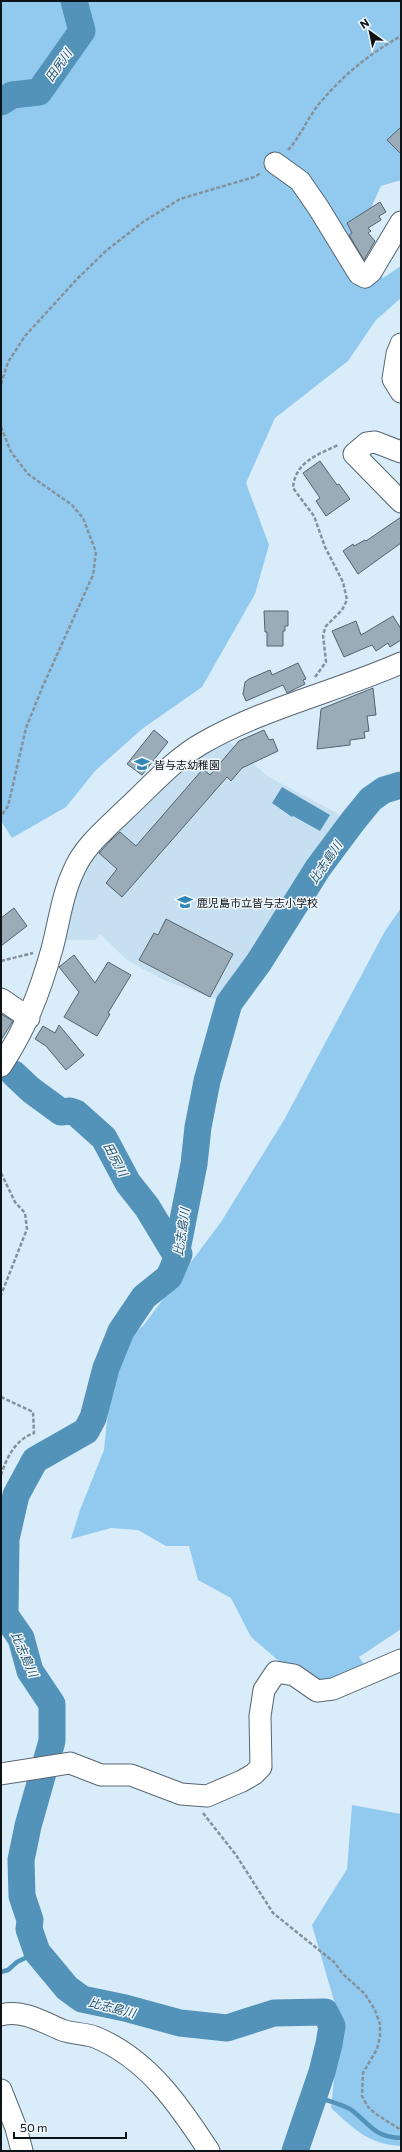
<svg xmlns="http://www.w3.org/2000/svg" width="402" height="2152" font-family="Commissioner,'Noto Sans JP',sans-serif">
	<rect width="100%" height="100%" fill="#d9ecf9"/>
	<path fill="#c6e0f1" d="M 225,738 L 267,776 L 337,813 L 348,827 L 226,1003 L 166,981 L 128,961 L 100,934 L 95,940 L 67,940 L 64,934 L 83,870 L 175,771 Z"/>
	<path fill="#92caef" d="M 1,1 L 401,1 L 401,180 L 381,186 L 353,247 L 383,278 L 401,266 L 401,298 L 376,320 L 348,361 L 275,418 L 246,483 L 269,545 L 255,594 L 202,687 L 142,729 L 95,771 L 66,807 L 12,838 L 1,821 Z
		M 401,908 L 401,1629 L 359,1657 L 365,1666 L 319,1685 L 280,1662 L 251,1637 L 231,1598 L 198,1580 L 189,1546 L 166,1546 L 138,1530 L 111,1528 L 71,1539 L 80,1510 L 104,1450 L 109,1401 L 120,1363 L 132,1334 L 143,1326 L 221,1222 L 284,1120 L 385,931 Z
		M 352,1805 L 401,1814 L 401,2146 C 368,2144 354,2129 331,2108 L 335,2071 L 334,2001 L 312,1925 L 347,1869 Z"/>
	<path fill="#5392b9" d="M 282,787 L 330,815 L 320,831 L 293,816 L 292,817 L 272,803 Z"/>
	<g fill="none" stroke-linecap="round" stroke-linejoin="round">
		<path stroke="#5392b9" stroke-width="4.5" d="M 1,1972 L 8,1970 L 17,1962 L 37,1952
			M 309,2108 L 326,2100 C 335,2103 346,2106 353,2111 C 371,2126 375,2137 401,2138"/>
		<path stroke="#5392b9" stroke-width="27" d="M 1,102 L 12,95 L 39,92 L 82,31 L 74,1
			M 14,1074 L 31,1090 L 61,1112 L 70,1111 L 76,1113 L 104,1138 L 128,1183 L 147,1207 L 176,1255
			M 176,1255 L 179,1254 L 169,1277 L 144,1297 L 121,1331 L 106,1368 L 93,1418 L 86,1431 L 35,1460 L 16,1495 L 6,1539 L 5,1615 L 21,1638 L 30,1671 L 52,1704 L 52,1741 L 28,1826 L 21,1860 L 22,1896 L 30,1920 L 29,1929 L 37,1952 L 67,1988 L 82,1999 L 125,2008 L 180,2023 L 227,2028 L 274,2013 L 325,2012 L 332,2026 L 329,2044 L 322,2072 L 295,2151
			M 176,1255 L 194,1164 L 198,1127 L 207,1081 L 229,1003 L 259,962 L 318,868 L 353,821 L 371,799 L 384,790 L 401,785"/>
	</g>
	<path fill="#9aacb8" stroke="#54646f" d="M 401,127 L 401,154 L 387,140 Z
		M 380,202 L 386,212 L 379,216 L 381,220 L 368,228 L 371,231 L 368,233 L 375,241 L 364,260 L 349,235 L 352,233 L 347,223 Z
		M 320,461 L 337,485 L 339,484 L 350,499 L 326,516 L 316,501 L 320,498 L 303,473 Z
		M 401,517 L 401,543 L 358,574 L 343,551 L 353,544 L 354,546 L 365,540 L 366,541 Z
		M 264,611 L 288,611 L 288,626 L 285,626 L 285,631 L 283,631 L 283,646 L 267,646 L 267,632 L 265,632 Z
		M 393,616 L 401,629 L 401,640 L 390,647 L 388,643 L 376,651 L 372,645 L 344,657 L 332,631 L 356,621 L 361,635 Z
		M 298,663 L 306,679 L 303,680 L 305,684 L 287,693 L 283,685 L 246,701 L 243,694 L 245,682 L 249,679 L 270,670 L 272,675 Z
		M 373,688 L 376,715 L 367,716 L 369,731 L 364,732 L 365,738 L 350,740 L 350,745 L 317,749 L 321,709 Z
		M 154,730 L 168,742 L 142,775 L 127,764 Z
		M 264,730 L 269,740 L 273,739 L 278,751 L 242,768 L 231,781 L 227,777 L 122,897 L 106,883 L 117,869 L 99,853 L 112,839 L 120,832 L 136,846 L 203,769 L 210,775 L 239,741 Z
		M 14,908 L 27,926 L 1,946 L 1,918 Z
		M 166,919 L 233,954 L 210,997 L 139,960 L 154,933 L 158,935 Z
		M 74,955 L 95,983 L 108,962 L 131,975 L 108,1013 L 110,1014 L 97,1036 L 64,1017 L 79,992 L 59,967 Z
		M 1,1014 L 13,1021 L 1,1040 Z
		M 59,1025 L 84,1055 L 66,1070 L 46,1046 L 35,1039 L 43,1026 L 55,1033 Z"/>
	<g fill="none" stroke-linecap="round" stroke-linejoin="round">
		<defs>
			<path id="minor" d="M 275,163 L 300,181 L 318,207 L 359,274 L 365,277 L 371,272 L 401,222
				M 401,344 L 397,354 L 393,379 L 401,392
				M 401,452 L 375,442 L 367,443 L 354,454 L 401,502
				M 1,999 L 29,1018
				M 1,1066 C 26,1028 40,992 52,949 C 59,923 62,895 74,870 C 84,846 107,828 125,810 C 149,788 172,761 201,744 C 263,708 335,692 401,663
				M 1,1774 L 70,1763 L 101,1775 L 131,1775 L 181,1794 L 207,1796 L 242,1781 L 254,1774 L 261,1767 L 260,1716 L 264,1690 L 276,1672 L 294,1675 L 317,1691 L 333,1689 L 401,1660
				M 1,2015 C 22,2009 43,2022 62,2030 C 72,2034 84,2033 95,2037 C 148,2059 179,2105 209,2151
				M 1,2090 L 16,2128 L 22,2151"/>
		</defs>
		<use href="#minor" stroke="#566671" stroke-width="23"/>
		<path stroke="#84929b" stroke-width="2.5" stroke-dasharray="4 2" stroke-linecap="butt" d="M 288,150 C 300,137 307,119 319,104 C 342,76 369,54 401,36
			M 1,384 L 8,362 L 25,336 L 78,278 L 107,250 L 143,222 L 180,199 L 254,177 L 261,173
			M 1,427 L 11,452 L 28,474 L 72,505 L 83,518 L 96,552 L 93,575 L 42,688 L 26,728 L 8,806 L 1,816
			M 315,677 L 326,662 L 323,635 L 326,626 L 342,610 L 347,600 L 343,582 L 325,547 L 314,516 L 293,488 C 295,462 317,455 338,445
			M 1,961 L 33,953
			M 1,1173 L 15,1202 L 25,1213 L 27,1229 L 1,1295
			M 1,1397 L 33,1412 L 34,1433 C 15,1440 7,1457 1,1475
			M 203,1813 L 236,1855 L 273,1913 L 334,1962 L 342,1973 L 365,1994 L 375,2010 L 380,2024 L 380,2037 L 377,2049 L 363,2073 L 362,2096 L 368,2107 L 376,2114 L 401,2130"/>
		<use href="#minor" stroke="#fff" stroke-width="21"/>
	</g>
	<defs>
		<symbol id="school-bare" viewBox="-9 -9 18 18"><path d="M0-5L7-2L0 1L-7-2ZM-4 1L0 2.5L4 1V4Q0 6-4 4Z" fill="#3287b6" stroke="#f0f7fc" stroke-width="2.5" paint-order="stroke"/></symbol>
	</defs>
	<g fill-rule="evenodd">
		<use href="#school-bare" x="131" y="753" width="22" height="22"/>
		<use href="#school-bare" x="174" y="891" width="22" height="22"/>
	</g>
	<g text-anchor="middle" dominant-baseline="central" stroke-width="3" stroke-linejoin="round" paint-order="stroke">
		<g font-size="11" fill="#0d1418" stroke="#f0f7fc" text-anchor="start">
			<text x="154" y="764">皆与志幼稚園</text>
			<text x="197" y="902">鹿児島市立皆与志小学校</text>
		</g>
		<g font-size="12" font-style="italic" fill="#1d4e6a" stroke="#f0f7fc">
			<text transform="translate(58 65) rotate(-55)">田尻川</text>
			<text transform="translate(325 862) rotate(-56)">比志島川</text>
			<text transform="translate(116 1159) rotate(62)">田尻川</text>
			<text transform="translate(181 1232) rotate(-82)">比志島川</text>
			<text transform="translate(25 1654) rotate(66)">比志島川</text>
			<text transform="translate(112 2007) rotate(14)">比志島川</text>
		</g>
	</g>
	<rect width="402" height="2152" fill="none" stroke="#0d1418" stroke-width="4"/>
	<g transform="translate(370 32) rotate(327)" stroke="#f0f7fc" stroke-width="3" paint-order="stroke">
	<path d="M0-3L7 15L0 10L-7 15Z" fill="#0d1418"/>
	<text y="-6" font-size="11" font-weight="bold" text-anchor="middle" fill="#0d1418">N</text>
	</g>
	<path d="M14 2132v6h112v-6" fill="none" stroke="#0d1418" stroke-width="2"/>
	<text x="20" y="2132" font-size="12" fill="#0d1418" stroke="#f0f7fc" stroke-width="3" paint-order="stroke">50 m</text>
</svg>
